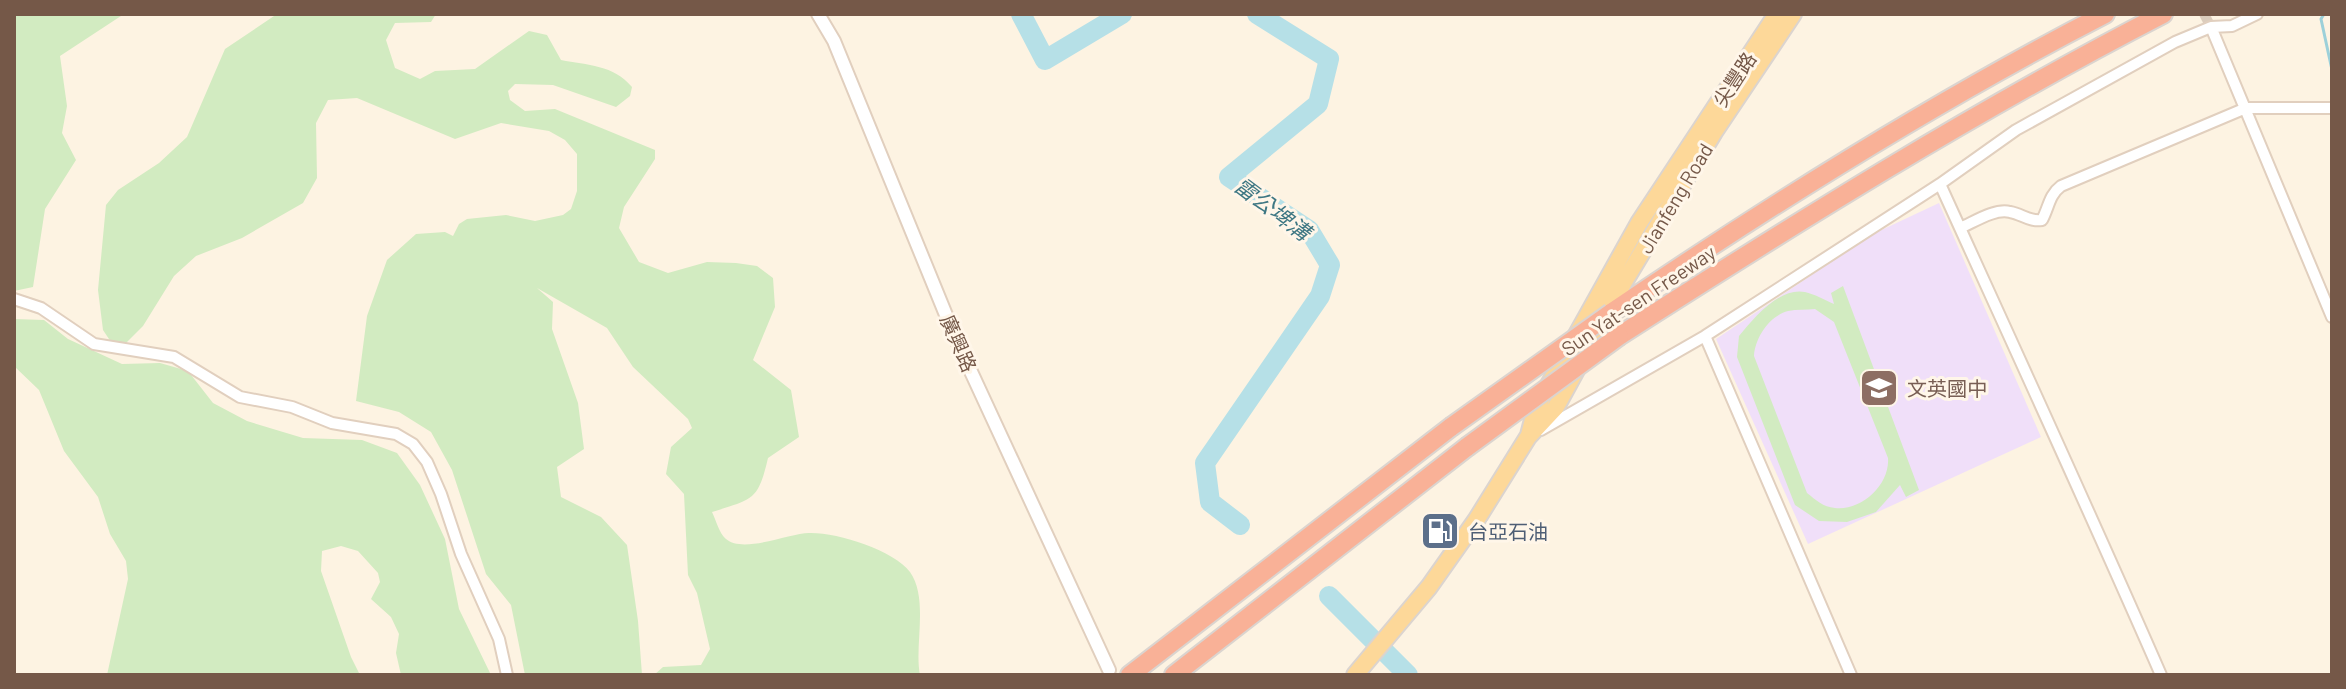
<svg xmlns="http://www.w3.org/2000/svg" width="2346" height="689" font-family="Barlow,'Noto Sans TC',sans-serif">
	<rect width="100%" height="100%" fill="#fdf3e2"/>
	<path fill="#f0dff9" d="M 1939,203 L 2041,437 L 1808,544 L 1716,339 L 1873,234 Z"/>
	<path fill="#d2ebc1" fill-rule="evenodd" d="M 14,14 L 124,14 L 60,56 L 67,106 L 62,133 L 76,160 L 45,209 L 33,287 L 14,291 Z
		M 277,14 L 436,14 L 431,22 L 395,23 L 386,40 L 395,68 L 420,79 L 435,71 L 475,69 L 529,31 L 547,35 L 561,60 C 587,65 614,65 632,87 L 630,96 L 616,107 L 553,85 L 515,84 L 508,91 L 510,100 L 525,111 L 555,109 L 655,150 L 655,159 L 624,207 L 619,228 L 639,262 L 668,273 L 707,262 L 736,263 L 757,266 L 773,278 L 775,307 L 753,360 L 791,390 L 799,437 L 768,458 C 758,501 753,499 712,512 C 716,520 719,533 726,539 C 743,554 790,533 809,533 C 836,532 894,550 910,572 C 929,599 914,646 920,675 L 654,675 L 663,667 L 701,665 L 710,649 L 697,593 L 688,575 L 684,494 L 666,474 L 671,447 L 692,428 L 688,419 L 633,367 L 607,328 L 537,288 L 553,302 L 552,329 L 578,403 L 584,449 L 557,467 L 561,497 L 601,517 L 627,545 L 638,621 L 642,675 L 525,675 L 511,605 L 486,574 L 452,470 L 431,432 L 399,412 L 356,401 L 367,316 L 387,260 L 416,234 L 445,232 L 453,236 L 459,224 L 467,219 L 506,215 L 535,221 L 563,215 L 571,209 L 577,191 L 577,154 L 565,140 L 549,131 L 501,123 L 455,139 L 357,98 L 328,100 L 316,123 L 317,178 L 303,203 L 242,238 L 196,256 L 174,276 L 143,326 L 123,346 L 113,345 L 103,330 L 98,290 L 106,205 L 118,190 L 159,163 L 187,137 L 225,49 Z
		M 1843,286 L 1919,490 L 1906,497 L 1900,485 L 1876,512 L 1847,522 L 1819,521 L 1795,505 L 1737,357 L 1739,336 C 1754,318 1779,287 1805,292 C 1814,294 1825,300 1834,304 L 1831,293 ZM 1815,309 L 1834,322 L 1888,458 C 1890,485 1861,511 1835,508 C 1823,507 1816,500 1807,493 L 1754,356 C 1755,338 1769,316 1788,311 C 1797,309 1806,310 1815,309 Z
		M 14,319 L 44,320 L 68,339 L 122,364 L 160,363 L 188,371 L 213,403 L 247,421 L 303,438 L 362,440 L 397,453 L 420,485 L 445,539 L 459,609 L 491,675 L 401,675 L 396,653 L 399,634 L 391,617 L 371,599 L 380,582 L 378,573 L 358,551 L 341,546 L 322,551 L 321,571 L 351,657 L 360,675 L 107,675 L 128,579 L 126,561 L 110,534 L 98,497 L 64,451 L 39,390 L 14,366 Z"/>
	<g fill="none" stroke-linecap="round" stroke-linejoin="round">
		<path stroke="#9cd0d9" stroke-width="3" d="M 2324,14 L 2321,19 L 2332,70"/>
		<path stroke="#b6e0e7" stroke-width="20" d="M 1021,14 L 1045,60 L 1122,14
			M 1240,525 L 1210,502 L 1205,463 L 1320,296 L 1330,265 L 1309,230 L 1229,177 L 1318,104 L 1329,59 L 1257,14
			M 1329,596 L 1408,675"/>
		<path stroke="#dbccbc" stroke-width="10" stroke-dasharray="10 5" stroke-linecap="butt" d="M 2204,14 L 2211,27"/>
		<defs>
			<path id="minor" d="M 2211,27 L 2332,317
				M 1940,184 C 2014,347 2089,510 2161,675
				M 1960,228 C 1974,222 1995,208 2010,212 C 2022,214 2029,222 2042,220 C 2049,207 2049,195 2061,186 L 2246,108 L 2332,108
				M 14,299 L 41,308 L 94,344 L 174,357 L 240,397 L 292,407 L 332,423 L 396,434 L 413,444 L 427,462 L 441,494 L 461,554 L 499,639 L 507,675
				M 1705,336 L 1851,675
				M 1541,430 L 1705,336 L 1940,184 L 2016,130 L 2175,42 L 2211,27 L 2232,26 L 2257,14"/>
			<path id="tertiary" d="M 818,14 L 834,41 L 955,337 L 1109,670"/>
			<path id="primary" d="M 1529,435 L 1536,408 L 1639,223 L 1777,14
				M 1355,675 L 1429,587 L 1477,519 L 1528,437 L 1556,407 L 1624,282 L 1714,132 L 1793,14"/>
			<path id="motorway" d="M 1611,313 C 1770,205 1934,102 2105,14
				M 1619,336 C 1797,222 1975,111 2163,14
				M 1130,675 L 1451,427
				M 1174,675 L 1467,447"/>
		</defs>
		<use href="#minor" stroke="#e1cfbe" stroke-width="14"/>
		<use href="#tertiary" stroke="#e1cfbe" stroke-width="16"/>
		<use href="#primary" stroke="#dbd4cf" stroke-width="20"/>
		<use href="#motorway" stroke="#dbd4cf" stroke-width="22"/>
		<use href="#minor" stroke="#fff" stroke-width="10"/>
		<use href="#tertiary" stroke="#fff" stroke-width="12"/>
		<use href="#primary" stroke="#fdd899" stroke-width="16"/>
		<use href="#motorway" stroke="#f9b197" stroke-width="18"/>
		<defs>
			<path id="motorway-bridge" d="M 1451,427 L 1611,313
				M 1467,447 L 1619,336"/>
		</defs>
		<use href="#motorway-bridge" stroke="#dbd4cf" stroke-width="22" stroke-linecap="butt"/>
		<use href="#motorway-bridge" stroke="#f9b197" stroke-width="18"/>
	</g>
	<defs>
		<symbol id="school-square" viewBox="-11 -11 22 22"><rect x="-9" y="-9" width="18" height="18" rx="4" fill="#8d6e63" stroke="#fff6e9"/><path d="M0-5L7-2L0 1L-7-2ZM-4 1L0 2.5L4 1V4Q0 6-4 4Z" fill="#fff"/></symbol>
		<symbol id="fuel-square" viewBox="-11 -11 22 22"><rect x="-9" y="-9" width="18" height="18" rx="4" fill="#5c6f8a" stroke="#fff6e9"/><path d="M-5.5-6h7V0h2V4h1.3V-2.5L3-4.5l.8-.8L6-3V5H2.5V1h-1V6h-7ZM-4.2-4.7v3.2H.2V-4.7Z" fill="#fff"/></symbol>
	</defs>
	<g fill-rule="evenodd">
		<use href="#school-square" x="1857" y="366" width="44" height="44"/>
		<use href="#fuel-square" x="1418" y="509" width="44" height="44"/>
	</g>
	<g text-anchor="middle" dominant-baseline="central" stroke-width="6" stroke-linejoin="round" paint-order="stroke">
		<g font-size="20" fill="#755848" stroke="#fff6e9">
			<text transform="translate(1734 79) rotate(-57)">尖豐路</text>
			<text transform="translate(1675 198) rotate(-59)">Jianfeng Road</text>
			<text transform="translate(1638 300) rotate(-34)">Sun Yat-sen Freeway</text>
			<text transform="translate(959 343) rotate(66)">廣興路</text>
		</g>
		<g font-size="20" fill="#785e54" stroke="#fff6e9" text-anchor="start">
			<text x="1907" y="388">文英國中</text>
		</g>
		<g font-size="20" fill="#4e5e75" stroke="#fff6e9" text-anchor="start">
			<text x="1468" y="531">台亞石油</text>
		</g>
		<g font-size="22" font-style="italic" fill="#3e7783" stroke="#fff6e9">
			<text transform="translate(1273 208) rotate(37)">雷公埤溝</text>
		</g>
	</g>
	<rect width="2346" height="689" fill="none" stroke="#755848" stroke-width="32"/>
</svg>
